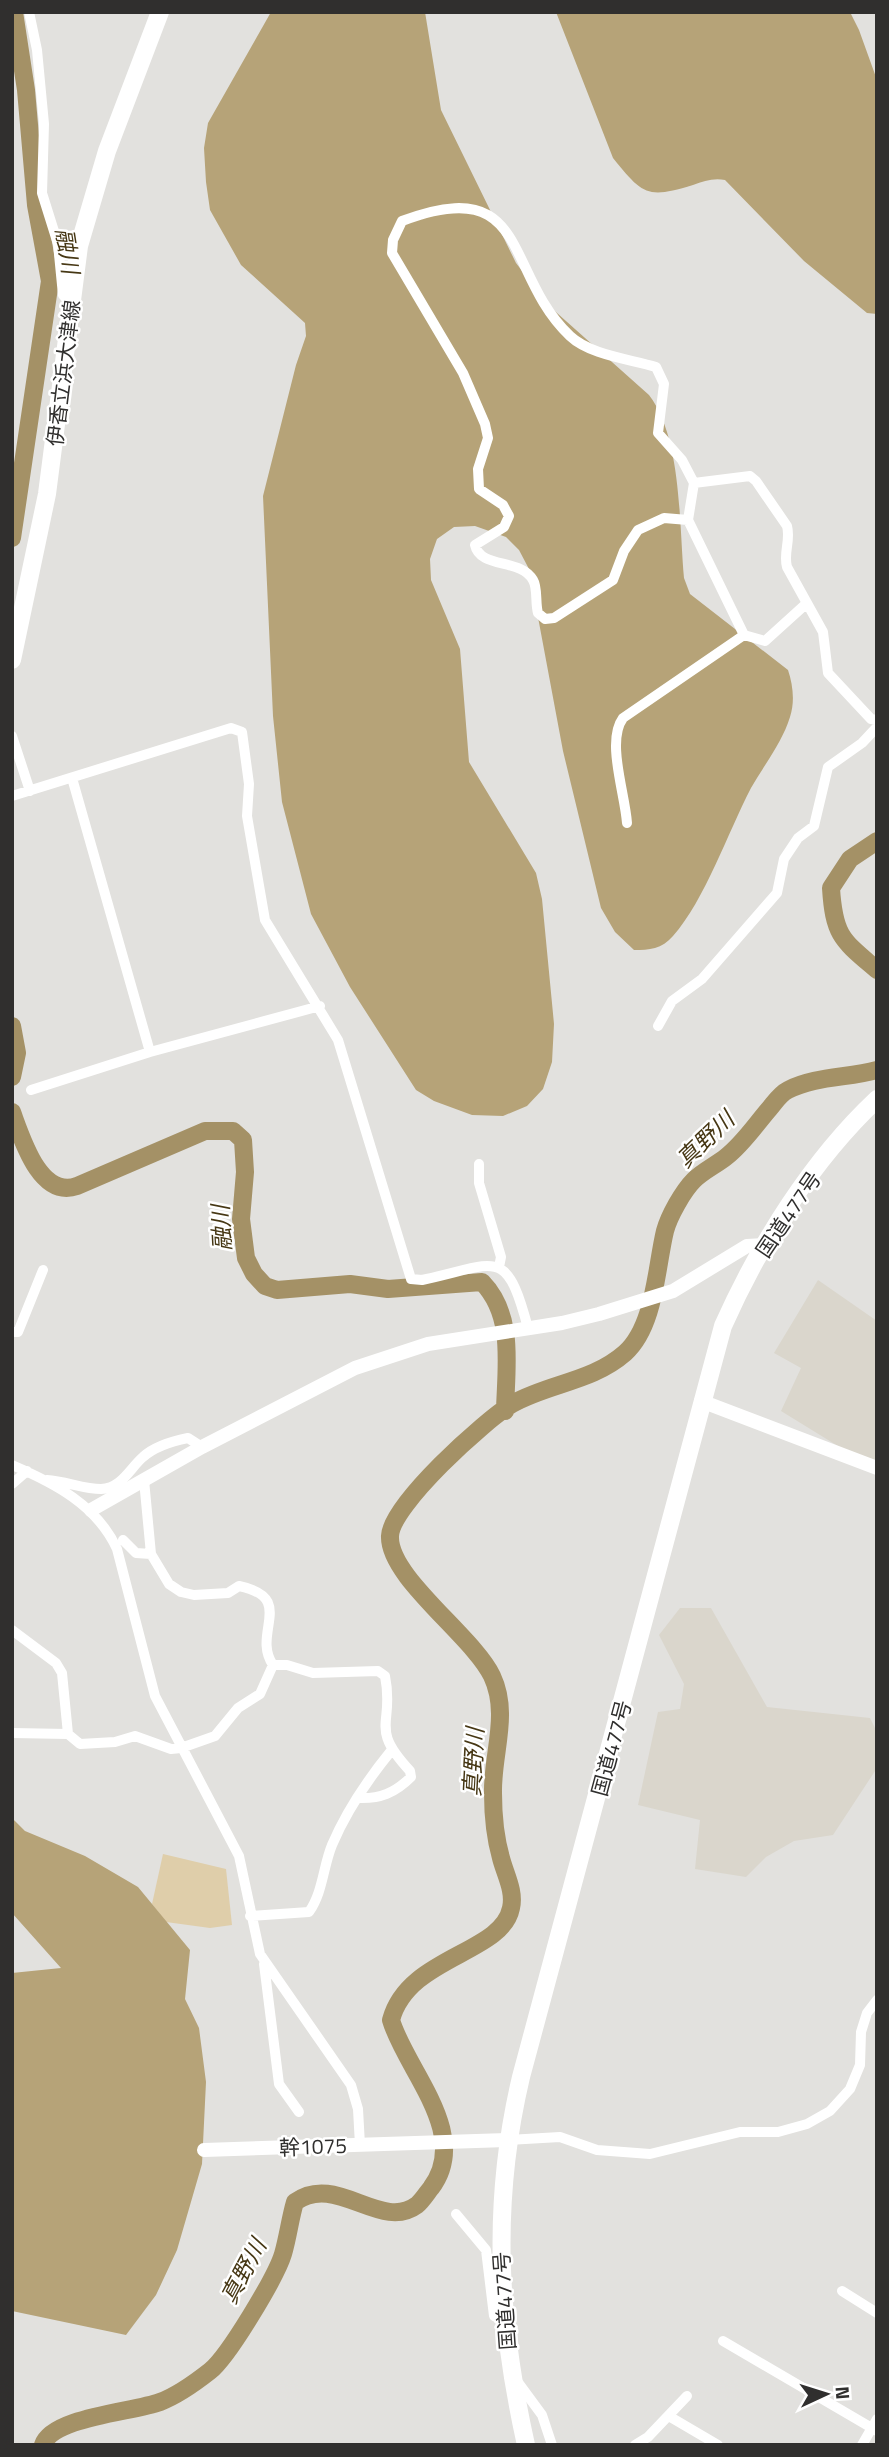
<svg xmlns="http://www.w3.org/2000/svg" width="889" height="2457" font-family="'Titillium Web','Noto Sans JP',sans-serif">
	<rect width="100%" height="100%" fill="#e2e1de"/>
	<path fill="#dad6cc" d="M 818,1280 L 877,1321 L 877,1456 L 872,1467 L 781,1411 L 801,1368 L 774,1353 Z
		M 680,1608 L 711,1608 L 767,1707 L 870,1718 L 877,1732 L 877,1768 L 833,1835 L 794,1841 L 766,1857 L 746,1877 L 695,1869 L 700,1820 L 638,1805 L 658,1712 L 680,1709 L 684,1684 L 659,1635 Z"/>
	<path fill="#dfceaa" d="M 163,1854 L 226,1869 L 232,1925 L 210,1928 L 166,1922 L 152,1904 Z"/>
	<path fill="#b6a378" d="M 271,12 L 425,12 L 441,110 L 516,263 L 548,305 L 649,395 C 682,438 679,525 684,578 L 690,594 L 788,670 C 793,685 795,702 790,717 C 782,743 764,765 751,788 C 728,832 705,900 673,936 C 662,949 649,950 634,950 L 615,932 L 601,908 L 563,751 L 529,569 L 519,550 L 506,537 L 475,526 L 454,527 L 437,539 L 430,559 L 431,580 L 460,649 L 469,762 L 536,873 L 542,899 L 554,1024 L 552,1062 L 543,1089 L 527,1106 L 503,1116 L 472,1115 L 434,1101 L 416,1090 L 350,987 L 311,914 L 282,802 L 273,716 L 263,496 L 296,365 L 306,336 L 305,323 L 241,265 L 210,210 L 206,182 L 204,148 L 208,123 Z
		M 556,12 L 850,12 L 859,30 L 877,80 L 877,314 L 867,313 L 804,261 L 725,180 C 713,178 704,181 693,185 C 647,199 643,195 613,158 Z
		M 12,1818 L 25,1831 L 85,1856 L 138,1887 L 190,1950 L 185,1999 L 199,2028 L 206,2082 L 202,2164 L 177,2250 L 156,2295 L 126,2335 L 12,2311 L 12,1973 L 61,1968 L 12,1913 Z"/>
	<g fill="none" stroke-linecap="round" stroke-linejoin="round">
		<path stroke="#a49166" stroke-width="18" d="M 12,538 L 50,281 L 36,205 L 26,90 L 14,12
			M 877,841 L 850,859 L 831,888 C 834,936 842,940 877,970
			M 12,1026 L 17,1053 L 12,1077
			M 12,1112 C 22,1139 40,1199 77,1186 L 205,1131 L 233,1131 L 243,1140 L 245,1172 L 241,1219 L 246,1258 L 254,1274 L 265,1286 L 277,1290 L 350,1284 L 388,1289 L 482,1282 C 515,1316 506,1366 505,1411
			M 43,2445 C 52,2417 134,2412 160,2402 C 176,2396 196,2382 210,2371 C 228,2357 276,2277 283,2254 C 288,2237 290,2219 295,2202 C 336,2172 381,2232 417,2205 C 422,2201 427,2193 431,2188 C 472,2134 405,2069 391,2020 C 408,1956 502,1954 511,1908 C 515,1891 505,1874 501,1858 C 495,1837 493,1813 493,1793 C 492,1754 510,1714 492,1676 C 473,1636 388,1577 390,1536 C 391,1505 485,1420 512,1404 C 549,1383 592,1382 625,1353 C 655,1326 656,1268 665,1231 C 669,1216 683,1191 694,1180 C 703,1171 716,1165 726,1157 C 743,1144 756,1124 770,1108 C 775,1102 780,1094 788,1090 C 815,1076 848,1078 877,1070"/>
		<path stroke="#fff" stroke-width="10" d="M 29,12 L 37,50 L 44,124 L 42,193 L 58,244 L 63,295 L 71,304
			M 694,483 L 750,476 L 756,481 L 787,526 C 791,540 783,553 787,567 L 823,632 L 828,673 L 871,719 L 877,720
			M 688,520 L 664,518 L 638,530 L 624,551 L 613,580 L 554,618 L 545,619 L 538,613 C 535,603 538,588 533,580 C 521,558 480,569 475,545 L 504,527 L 509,516 L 503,505 L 479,489 L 478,469 L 488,438 L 485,424 L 463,373 L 392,253 L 393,240 L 402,221 C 531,172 503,273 570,336 C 590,355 630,359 656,367 L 664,384 L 658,433 L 682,460 L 694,483 L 688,520 L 744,635 L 765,641 L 807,603
			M 12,736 L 30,791
			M 72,778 L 150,1052
			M 12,796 L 231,728 L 242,732 L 249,784 L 247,816 L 265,920 L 338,1040 L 411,1279 L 422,1280 C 497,1264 506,1245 528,1328
			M 627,823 C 625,793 606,741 623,718 L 744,635
			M 658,1026 L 672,1001 L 702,979 L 777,893 L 784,859 L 798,838 L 814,826 L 828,767 L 862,743 L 877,727
			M 31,1090 L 150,1052 L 320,1006
			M 479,1164 L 479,1183 L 501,1257 L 499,1267
			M 12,1332 L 18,1332 L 43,1270
			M 12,1465 C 54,1483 97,1505 117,1549 L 155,1696 L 239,1856 L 260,1954 L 351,2085 L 358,2109 L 360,2145
			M 47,1480 C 65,1481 84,1489 101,1489 C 122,1488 130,1468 143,1457 C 155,1446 173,1441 188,1438 L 202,1447
			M 144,1480 L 151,1554 L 169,1584 L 181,1592 L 194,1595 L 228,1593 L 239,1586 C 297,1598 251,1633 273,1665 L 287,1665 L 313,1673 L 378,1671 L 385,1676 C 395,1725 368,1726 410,1771 L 411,1777 C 395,1793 380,1799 358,1798
			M 12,1484 L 27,1471
			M 123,1540 L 136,1553 L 151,1554
			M 12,1630 L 56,1663 L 62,1673 L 68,1734 L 80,1744 L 115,1742 L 135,1736 L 171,1749 L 181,1748 L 215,1736 L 238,1708 L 260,1694 L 273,1665
			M 12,1733 L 68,1734
			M 250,1916 L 309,1912 C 323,1892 323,1867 332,1845 C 346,1812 369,1778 391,1751
			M 264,1964 L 279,2084 L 299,2112
			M 507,2140 L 560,2137 L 597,2150 L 650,2154 L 740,2132 L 778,2132 L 807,2124 L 830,2111 L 850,2089 L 860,2065 L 861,2032 L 867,2013 L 877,2000
			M 456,2214 L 486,2250 L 494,2316 L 504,2320
			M 842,2291 L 877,2313
			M 723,2341 L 877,2431
			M 517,2381 L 542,2415 L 552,2445
			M 672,2418 L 718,2445
			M 635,2445 L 648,2437 L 687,2396
			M 862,2445 L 877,2419"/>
		<path stroke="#fff" stroke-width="14" d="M 701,1401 L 877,1468
			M 91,1510 L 202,1447 L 355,1368 L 428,1344 L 562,1323 L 599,1314 L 673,1291 L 747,1246 L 765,1245
			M 204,2150 L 507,2140"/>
		<path stroke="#fff" stroke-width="18" d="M 12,660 L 47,494 L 79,246 L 107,151 L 160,12"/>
		<path stroke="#fff" stroke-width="18" d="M 526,2445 C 498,2319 491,2204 521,2077 L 723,1326 C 759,1245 812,1160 877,1099"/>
	</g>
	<g text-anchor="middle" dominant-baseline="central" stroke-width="5" stroke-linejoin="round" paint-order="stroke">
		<g font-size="21" fill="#302f2e" stroke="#fff">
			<text transform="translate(63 373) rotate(-83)">伊香立浜大津線</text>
			<text transform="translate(788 1214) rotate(-56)">国道477号</text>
			<text transform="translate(611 1748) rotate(-75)">国道477号</text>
			<text transform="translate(313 2146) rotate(-2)">幹1075</text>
			<text transform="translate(504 2301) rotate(-94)">国道477号</text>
		</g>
		<g font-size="23" font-style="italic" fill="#463714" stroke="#fff">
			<text transform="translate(68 251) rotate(81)">融川</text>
			<text transform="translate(705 1139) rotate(-44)">真野川</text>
			<text transform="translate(221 1228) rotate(-93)">融川</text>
			<text transform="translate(473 1762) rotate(-87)">真野川</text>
			<text transform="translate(243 2271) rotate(-62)">真野川</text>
		</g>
	</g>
	<rect width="889" height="2457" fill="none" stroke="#302f2e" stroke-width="28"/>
	<g transform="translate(826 2394) rotate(86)" stroke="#ffffff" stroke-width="5" paint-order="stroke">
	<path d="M0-5L12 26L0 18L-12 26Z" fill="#302f2e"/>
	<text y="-10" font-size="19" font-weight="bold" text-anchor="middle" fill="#302f2e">N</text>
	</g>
</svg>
